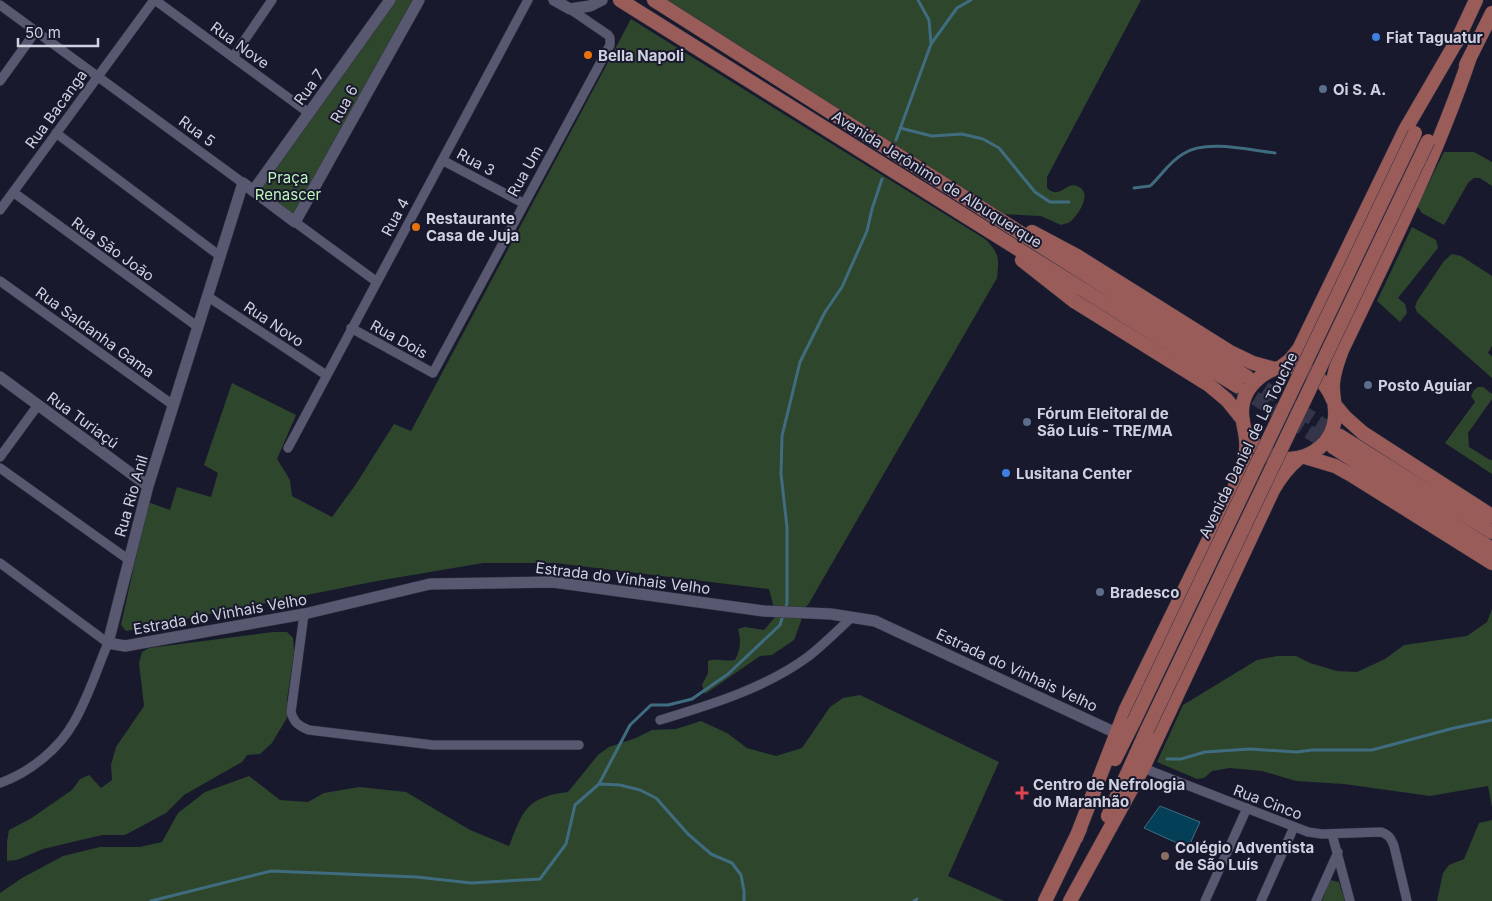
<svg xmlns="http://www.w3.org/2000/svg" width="1492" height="901" font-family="Inter,sans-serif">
	<rect width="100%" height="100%" fill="#19192e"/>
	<path fill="#2e462c" d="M 396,0 L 412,0 L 296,217 L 257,192 Z
		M 664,0 L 1141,0 L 1047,177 L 1047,188 C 1060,201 1067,179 1079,187 C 1092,194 1079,214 1071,221 C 1069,223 1064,224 1061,225 L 1041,216 L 1001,214 Z
		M 631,19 L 985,239 C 1000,254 999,258 997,278 L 808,605 L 801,610 L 801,621 L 794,640 L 772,655 L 760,656 L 705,694 L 702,685 L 708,673 L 708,661 C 718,658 726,662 735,660 C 741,648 741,641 738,629 L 745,627 L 764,630 L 776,616 L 769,589 L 555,563 L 483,563 L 377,581 L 126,631 L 121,625 L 148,502 L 170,510 L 177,487 L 211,497 L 218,473 L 204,465 L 232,383 L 296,415 L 277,459 L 290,480 L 292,496 L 332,517 L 356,484 L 394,424 L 411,431 Z
		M 1444,152 L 1474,152 L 1492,162 L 1492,186 L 1480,178 L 1474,178 L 1468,183 L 1444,225 L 1422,213 L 1417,206 Z
		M 1412,227 L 1436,240 L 1438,248 L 1398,298 L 1405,304 L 1407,313 L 1400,322 L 1377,301 Z
		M 1452,254 L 1461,256 L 1492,276 L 1492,346 L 1488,353 L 1492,356 L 1492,378 L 1417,312 L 1415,307 L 1417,301 L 1444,261 Z
		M 1478,387 L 1483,387 L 1492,394 L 1492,399 L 1468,433 L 1469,447 L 1490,460 L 1492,460 L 1492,474 L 1445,443 L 1475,402 L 1471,396 L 1474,390 Z
		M 1492,609 L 1492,808 L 1488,786 L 1430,796 L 1344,784 L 1296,781 L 1262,771 L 1230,768 L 1212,771 L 1204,778 L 1197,779 L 1157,762 L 1183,705 L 1257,660 L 1277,656 L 1296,656 L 1310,663 L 1337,671 L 1357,672 L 1385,659 L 1404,645 L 1467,636 L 1487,622 Z
		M 273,632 L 287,632 L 293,638 L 294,652 L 287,700 L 288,716 L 272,743 L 260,754 L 247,755 L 242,762 L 184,795 L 166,813 L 125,835 L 102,835 L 43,849 L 17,860 L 7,861 L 7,842 L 9,830 L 30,819 L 72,790 L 80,779 L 89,775 L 101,788 L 112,780 L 111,765 L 116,747 L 144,706 L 139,663 L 142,652 L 149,648 Z
		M 860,695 L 999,762 L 948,876 L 1004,901 L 0,901 L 0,893 L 22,878 L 63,856 L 100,847 L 140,847 L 162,842 L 178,813 L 205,792 L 249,776 L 280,800 L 308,802 L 324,793 L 359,787 L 406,792 L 470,830 L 509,846 C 523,811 526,797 568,792 L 598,755 L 609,747 L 636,738 L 652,730 L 676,729 L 701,721 L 727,733 L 747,748 L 776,756 L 802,748 L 830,707 L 843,698 Z
		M 1492,820 L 1492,901 L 1437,901 L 1443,873 L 1449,865 L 1464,859 L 1479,823 Z
		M 1330,880 L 1339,882 L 1345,901 L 1322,901 Z"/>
	<path fill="#034057" stroke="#406c80" d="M 1160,806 L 1200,822 L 1188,848 L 1144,828 Z"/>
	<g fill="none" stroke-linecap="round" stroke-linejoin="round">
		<path stroke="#406c80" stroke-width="3" d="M 918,0 L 929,20 L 931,44
			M 900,128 L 932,136 L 962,134 L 983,139 L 999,148 L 1035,192 L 1050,202 L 1069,202
			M 896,140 L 931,44 L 957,8 L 971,0
			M 1134,188 L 1150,186 C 1161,176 1169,162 1183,154 C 1205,139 1249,150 1275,153
			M 785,609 L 787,603 L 787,527 L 781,474 L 782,436 L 800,362 L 825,312 L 842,287 L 867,231 L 872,209 L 882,179
			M 1167,759 L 1181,759 L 1205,752 L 1250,749 L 1297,752 L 1312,750 L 1372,750 L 1454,728 L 1492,720
			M 599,784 L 620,785 L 640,790 L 656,798 L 688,834 L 711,854 L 732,863 L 741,875 L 744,891 L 744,901
			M 151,901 L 271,871 L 417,877 L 471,883 L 540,879 L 566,844 L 575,805 L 599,784 L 630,725 L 651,705 L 668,705 L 692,699 L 728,674 L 780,625 L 783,615
			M 914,901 L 917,899"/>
		<path stroke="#343549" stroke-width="14" stroke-dasharray="14 7" stroke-linecap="butt" d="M 1247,377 L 1340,436
			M 1237,387 L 1333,447"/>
		<defs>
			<path id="minor" d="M 155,0 L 309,113
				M 0,5 L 243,183
				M 233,57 L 272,0
				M 0,81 L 36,31
				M 56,133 L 220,256
				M 442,160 L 523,203
				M 13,192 L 198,327
				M 0,210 L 154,0
				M 295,222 L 377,282
				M 0,281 L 173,405
				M 207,296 L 326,375
				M 351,328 L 433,373 L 610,45 L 610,38 L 608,35 L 570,9
				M 288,448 L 528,0
				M 0,457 L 38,405
				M 0,468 L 129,560
				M 0,563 L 108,643 C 97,669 88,698 74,722 C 59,749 29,773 0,783
				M 304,614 L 291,712 C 294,723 299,726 309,730 L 433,745 L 579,745
				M 660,720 C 710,705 766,688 809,656 C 824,644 838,630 852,617
				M 1143,768 L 1308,832 L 1322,834 L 1381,832 C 1389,835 1391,838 1394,846 L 1407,901
				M 1332,834 L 1350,901
				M 1205,901 L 1247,808
				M 1261,901 L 1294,827
				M 1316,901 L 1338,852"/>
			<path id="tertiary" d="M 419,0 L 295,222 L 243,183 L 148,486 L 108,643 L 125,646 L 304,614 L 430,584 L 553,582 L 764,611 L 831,614 L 875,621 L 1116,733
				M 554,0 L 570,9 L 590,6 L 602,0
				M 253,191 L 390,0
				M 0,377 L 148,486"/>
			<path id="primary" d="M 620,0 L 1237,386
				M 654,0 L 1247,377
				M 1456,43 L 1476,0
				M 1466,65 L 1492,13
				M 1032,232 L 1077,256 L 1230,352 L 1253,363 L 1275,369
				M 1022,260 L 1074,301 L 1209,385 L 1227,400 L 1243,420
				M 1281,367 L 1290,360 L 1299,349 L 1405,130 L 1459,37
				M 1335,405 L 1345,417 L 1363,433 L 1492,516
				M 1246,432 C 1255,447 1269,460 1289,459 C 1313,458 1333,442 1335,417 C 1336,406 1332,394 1333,383 C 1334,371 1338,361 1342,350 C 1388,254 1436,158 1470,57
				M 1340,436 L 1492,532
				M 1333,447 L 1492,549
				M 1305,457 L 1335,466 L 1353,476 L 1492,563
				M 1115,759 L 1134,721
				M 1108,816 L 1147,730
				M 1076,838 L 1126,709 L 1238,480 C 1241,470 1245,461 1246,450 C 1248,437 1242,425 1242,412 C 1242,386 1268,364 1294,367 C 1314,369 1326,383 1333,400
				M 1045,901 L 1080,829
				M 1070,901 L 1143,768 L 1273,490 C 1280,478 1287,468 1298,459"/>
		</defs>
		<use href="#minor" stroke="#363546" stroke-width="10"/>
		<use href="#tertiary" stroke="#363546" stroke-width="12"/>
		<use href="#primary" stroke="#363546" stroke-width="15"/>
		<use href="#minor" stroke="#585971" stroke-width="9"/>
		<use href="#tertiary" stroke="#585971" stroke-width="11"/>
		<use href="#primary" stroke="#995c58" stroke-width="14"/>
		<defs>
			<path id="primary-bridge" d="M 1134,721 L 1415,133
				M 1147,730 L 1428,141"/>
		</defs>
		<use href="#primary-bridge" stroke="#363546" stroke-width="15" stroke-linecap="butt"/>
		<use href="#primary-bridge" stroke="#995c58" stroke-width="14"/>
	</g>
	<g fill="#3f7fe0" stroke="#19192e" stroke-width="2">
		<circle cx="1376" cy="37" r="5"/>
		<circle cx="1006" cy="473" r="5"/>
	</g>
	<g fill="#e8710a" stroke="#19192e" stroke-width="2">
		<circle cx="588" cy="55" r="5"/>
		<circle cx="416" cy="227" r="5"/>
	</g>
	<g fill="#5c6f8a" stroke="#19192e" stroke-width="2">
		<circle cx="1323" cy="89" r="5"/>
		<circle cx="1368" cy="385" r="5"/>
		<circle cx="1027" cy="422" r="5"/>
		<circle cx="1100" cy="592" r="5"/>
	</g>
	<path fill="#e0444e" stroke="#19192e" stroke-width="2" d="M1019.5 785.5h5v5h5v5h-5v5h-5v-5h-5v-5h5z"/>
	<circle fill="#8d6e63" stroke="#19192e" stroke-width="2" cx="1165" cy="856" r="5"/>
	<g text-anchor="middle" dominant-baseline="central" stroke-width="4" stroke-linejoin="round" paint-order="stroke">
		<g font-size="15" font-weight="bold" fill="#d0d1e0" stroke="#19192e" text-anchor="start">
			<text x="1386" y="37">Fiat Taguatur</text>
			<text x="598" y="55">Bella Napoli</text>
			<text x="1333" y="89">Oi S. A.</text>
			<text x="426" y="218">Restaurante<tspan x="426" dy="17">Casa de Juja</tspan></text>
			<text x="1378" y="385">Posto Aguiar</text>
			<text x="1037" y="413">Fórum Eleitoral de<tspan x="1037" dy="17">São Luís - TRE/MA</tspan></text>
			<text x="1016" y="473">Lusitana Center</text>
			<text x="1110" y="592">Bradesco</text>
			<text x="1033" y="784">Centro de Nefrologia<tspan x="1033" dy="17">do Maranhão</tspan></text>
			<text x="1175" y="847">Colégio Adventista<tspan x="1175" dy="17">de São Luís</tspan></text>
		</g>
		<g font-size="15" fill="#d0d1e0" stroke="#19192e">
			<text transform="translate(240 45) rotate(36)">Rua Nove</text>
			<text transform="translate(309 87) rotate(-54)">Rua 7</text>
			<text transform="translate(344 104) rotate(-61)">Rua 6</text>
			<text transform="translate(56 109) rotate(-54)">Rua Bacanga</text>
			<text transform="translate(197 131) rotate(36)">Rua 5</text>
			<text transform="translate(476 162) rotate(28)">Rua 3</text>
			<text transform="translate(525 171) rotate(-61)">Rua Um</text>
			<text transform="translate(937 179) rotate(32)">Avenida Jerônimo de Albuquerque</text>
			<text transform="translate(395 217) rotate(-62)">Rua 4</text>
			<text transform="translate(113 249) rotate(36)">Rua São João</text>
			<text transform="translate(274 324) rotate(34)">Rua Novo</text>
			<text transform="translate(95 332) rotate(36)">Rua Saldanha Gama</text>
			<text transform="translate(399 339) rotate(29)">Rua Dois</text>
			<text transform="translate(83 420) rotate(36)">Rua Turiaçú</text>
			<text transform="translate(1248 445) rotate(-64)">Avenida Daniel de La Touche</text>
			<text transform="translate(131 496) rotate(-74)">Rua Rio Anil</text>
			<text transform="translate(623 578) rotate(7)">Estrada do Vinhais Velho</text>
			<text transform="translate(220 614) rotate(-10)">Estrada do Vinhais Velho</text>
			<text transform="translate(1017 670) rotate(25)">Estrada do Vinhais Velho</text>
			<text transform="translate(1268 802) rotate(21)">Rua Cinco</text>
		</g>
		<g font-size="15" fill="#bdf4b8" stroke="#19192e">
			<text x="288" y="177">Praça<tspan x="288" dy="17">Renascer</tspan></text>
		</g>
	</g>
	<path d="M18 38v8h80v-8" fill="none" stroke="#d0d1e0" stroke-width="2.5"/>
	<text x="25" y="38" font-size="15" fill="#d0d1e0" stroke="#19192e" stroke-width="4" paint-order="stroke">50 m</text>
</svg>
